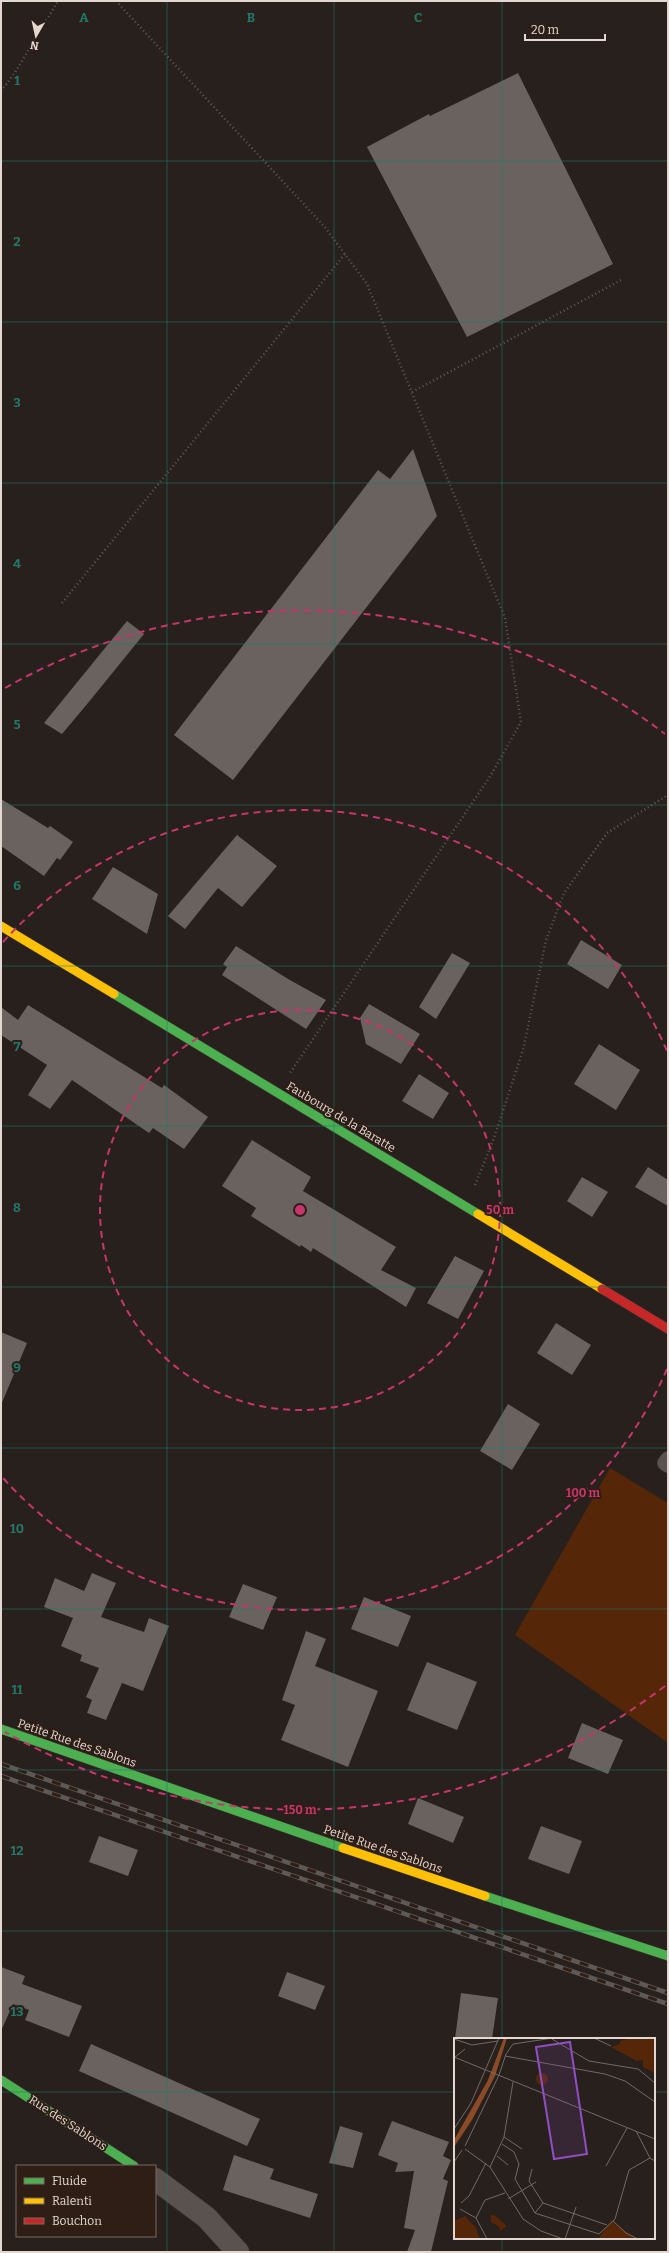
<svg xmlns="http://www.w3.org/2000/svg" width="669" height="2253" font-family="Bitter,serif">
	<rect width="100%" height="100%" fill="#28201c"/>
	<path fill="#552607" d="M 610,1468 L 668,1503 L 668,1743 L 515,1635 Z"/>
	<path fill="#69625e" d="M 518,73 L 613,264 L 467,337 L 367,147 L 429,114 L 430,116 Z
		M 413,449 L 437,516 L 233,780 L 174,735 L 378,470 L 390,479 Z
		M 127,621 L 144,634 L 88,703 L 62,734 L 44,723 Z
		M 1,799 L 48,828 L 50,826 L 73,842 L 60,860 L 57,858 L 44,876 L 1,846 Z
		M 237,835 L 277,866 L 242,907 L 218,888 L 185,929 L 168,916 Z
		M 113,867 L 158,894 L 147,934 L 92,899 Z
		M 581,940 L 622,965 L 608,989 L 567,964 Z
		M 236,946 L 288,979 L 326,1000 L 306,1029 L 222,975 L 227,967 L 223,964 Z
		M 452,953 L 470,963 L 436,1019 L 419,1007 Z
		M 369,1004 L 420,1034 L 401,1064 L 366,1044 L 360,1018 Z
		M 28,1005 L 162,1088 L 164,1085 L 208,1117 L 184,1149 L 153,1128 L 149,1133 L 72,1080 L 50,1109 L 28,1095 L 47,1065 L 1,1035 L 1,1007 L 18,1020 Z
		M 599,1044 L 640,1070 L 616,1110 L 574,1084 Z
		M 419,1074 L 449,1093 L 433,1119 L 402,1101 Z
		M 252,1140 L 311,1177 L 303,1191 L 396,1247 L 381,1270 L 416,1288 L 406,1307 L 313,1248 L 311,1252 L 301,1245 L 300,1247 L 251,1216 L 256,1208 L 222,1186 Z
		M 648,1167 L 668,1180 L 668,1206 L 635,1187 Z
		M 582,1177 L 608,1192 L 592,1217 L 567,1201 Z
		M 455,1256 L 484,1271 L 458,1319 L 427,1303 Z
		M 556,1323 L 591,1345 L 572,1375 L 537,1353 Z
		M 1,1332 L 27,1343 L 1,1405 Z
		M 508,1404 L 540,1424 L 512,1470 L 480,1451 Z
		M 92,1573 L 116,1583 L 101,1617 L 144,1632 L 149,1618 L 169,1626 L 143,1691 L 122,1683 L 106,1720 L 87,1713 L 92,1700 L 86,1697 L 99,1668 L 80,1661 L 82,1655 L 61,1646 L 73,1618 L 44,1607 L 55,1578 L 84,1591 Z
		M 243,1584 L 277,1597 L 263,1630 L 229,1617 Z
		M 364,1597 L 411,1616 L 398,1647 L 351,1629 Z
		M 306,1631 L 326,1639 L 315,1666 L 378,1691 L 348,1767 L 281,1740 L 295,1705 L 282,1700 Z
		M 427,1662 L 477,1682 L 457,1730 L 407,1710 Z
		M 582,1723 L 623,1740 L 608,1774 L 568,1758 Z
		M 418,1798 L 464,1817 L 453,1843 L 408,1824 Z
		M 541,1826 L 582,1841 L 569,1874 L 528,1859 Z
		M 99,1836 L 138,1850 L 128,1876 L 89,1862 Z
		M 1,1967 L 25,1976 L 22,1984 L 82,2006 L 69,2037 L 25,2020 L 29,2010 L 13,2004 L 1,2031 Z
		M 287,1972 L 325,1986 L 315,2010 L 278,1996 Z
		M 461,1993 L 498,1998 L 492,2039 L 455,2039 Z
		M 91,2044 L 260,2119 L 247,2146 L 79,2071 Z
		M 392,2121 L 449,2142 L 443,2156 L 451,2160 L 443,2179 L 448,2181 L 431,2252 L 407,2252 L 415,2230 L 404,2228 L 414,2171 L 395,2172 L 398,2163 L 378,2155 Z
		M 340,2126 L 363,2133 L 353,2168 L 329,2163 Z
		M 234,2155 L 274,2169 L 270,2179 L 318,2194 L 310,2218 L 223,2190 Z"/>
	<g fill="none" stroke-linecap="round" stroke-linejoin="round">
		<defs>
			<path id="lane" d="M 668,1459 L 665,1463 L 668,1465"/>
			<path id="street" d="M 155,2179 L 206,2217 L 238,2252"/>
			<path id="fast" d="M 114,994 L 478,1214
				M 1,1729 L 343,1848
				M 485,1896 L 668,1956
				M 1,2080 L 134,2166"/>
			<path id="slow" d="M 1,926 L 114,994
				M 478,1214 L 602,1289
				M 343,1848 L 485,1896"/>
			<path id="jam" d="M 602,1289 L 668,1329"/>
		</defs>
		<use href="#lane" stroke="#433b38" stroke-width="16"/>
		<use href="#street" stroke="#433b38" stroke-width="23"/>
		<use href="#fast" stroke="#433b38" stroke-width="10"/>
		<use href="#slow" stroke="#433b38" stroke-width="10"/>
		<use href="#jam" stroke="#433b38" stroke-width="10"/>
		<path stroke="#5e5854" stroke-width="2.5" stroke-dasharray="1 3" stroke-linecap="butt" d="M 116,1 L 324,226 L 367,284 L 505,618 L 521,722 L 491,775 L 290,1073
			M 1,91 L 14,74 L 58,1
			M 412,392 L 623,279
			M 62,603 L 345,254
			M 475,1185 L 494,1138 L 523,1050 L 546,940 L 564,893 L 607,833 L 668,795"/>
		<use href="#lane" stroke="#59524e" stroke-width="15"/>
		<use href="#street" stroke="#59524e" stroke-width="22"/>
		<use href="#fast" stroke="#4caf50" stroke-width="9"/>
		<use href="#slow" stroke="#ffc107" stroke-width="9"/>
		<use href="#jam" stroke="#c62828" stroke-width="9"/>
		<defs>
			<path id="rail" d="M 1,1764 L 668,1993
				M 1,1776 L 668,2004"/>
		</defs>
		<use href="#rail" stroke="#5f5956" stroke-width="4.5"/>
		<use href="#rail" stroke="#2e1e16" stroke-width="3" stroke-dasharray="9" stroke-linecap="butt"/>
	</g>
	<path fill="none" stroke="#1a7b73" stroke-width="1" stroke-opacity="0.55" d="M 167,1 L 167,2252M 334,1 L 334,2252M 502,1 L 502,2039M 1,161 L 668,161M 1,322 L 668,322M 1,483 L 668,483M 1,644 L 668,644M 1,805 L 668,805M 1,966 L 668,966M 1,1126 L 668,1126M 1,1287 L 668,1287M 1,1448 L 668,1448M 1,1609 L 668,1609M 1,1770 L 668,1770M 1,1931 L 668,1931M 1,2092 L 455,2092M 654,2092 L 668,2092M 502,2238 L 502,2252"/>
	<g fill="none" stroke="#c7356d" stroke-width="2" stroke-dasharray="7 5">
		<circle cx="300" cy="1210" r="200"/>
		<path d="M667 1369A400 400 0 0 1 3 1478M3 942A400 400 0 0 1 667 1051"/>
		<path d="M665 1686A600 600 0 0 1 5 1732M5 688A600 600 0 0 1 665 734"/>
	</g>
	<g text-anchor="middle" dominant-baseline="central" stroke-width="4" stroke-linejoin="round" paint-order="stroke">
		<g font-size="12" fill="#e2d7d1" stroke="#2e1e16">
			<text transform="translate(341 1117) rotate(31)">Faubourg de la Baratte</text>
			<text transform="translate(77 1743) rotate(19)">Petite Rue des Sablons</text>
			<text transform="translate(383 1849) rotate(19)">Petite Rue des Sablons</text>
			<text transform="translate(68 2123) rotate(33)">Rue des Sablons</text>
		</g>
	</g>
	<g transform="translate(454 2038)">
		<rect width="201" height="201" fill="#28201c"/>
		<path d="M 177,0 L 201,0 L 201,35 L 189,29 L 189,22 L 183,23 L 157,9 L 166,6 L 166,3 ZM82 41a6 6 0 1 1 12 0a6 6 0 1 1-12 0ZM 37,177 L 40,177 L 53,188 L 46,193 L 45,189 L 37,184 ZM 11,178 L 22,190 L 26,201 L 0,201 L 0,183 ZM 157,183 L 163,187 L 182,201 L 144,201 Z" fill="#552607"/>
		<path d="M 50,0 L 53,0 L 41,38 L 18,82 L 0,109 L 0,102 L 34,42 Z" fill="#8b4b26"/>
		<path fill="none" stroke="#726964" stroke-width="1" d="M 140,0 L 157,8M 0,1 L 18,7 L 44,3M 98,1 L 135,23 L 184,31 L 201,45M 51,18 L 151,36 L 171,43 L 201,64M 0,19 L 201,101M 0,20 L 11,11M 45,37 L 52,16 L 59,6 L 99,0M 0,91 L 17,65 L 45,0M 182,93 L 196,120 L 201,123M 50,99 L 68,111M 48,106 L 60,114 L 65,126 L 61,141 L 81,175 L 145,196 L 161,181 L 175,132 L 196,120M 11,108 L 45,37M 11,111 L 36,129 L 69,181 L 87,193 L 109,201M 43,118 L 54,127M 0,124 L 8,112M 152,128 L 173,90M 36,129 L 50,99 L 59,44M 78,131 L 75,143 L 89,165 L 153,187M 54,161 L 82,144M 7,165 L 15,158 L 32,125M 6,171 L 22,180 L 33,201M 81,175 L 89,165M 22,180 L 31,162 L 51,155M 159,183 L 172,195 L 184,201M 111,201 L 122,169"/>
		<path fill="#904ec3" fill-opacity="0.15" stroke="#904ec3" stroke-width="2" d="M 116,4 L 133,116 L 100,121 L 82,9 Z"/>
		<rect width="201" height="201" fill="none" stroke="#e2d7d1" stroke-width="2"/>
	</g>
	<g font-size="13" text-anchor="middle" font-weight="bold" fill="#1a7b73" stroke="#2e1e16" stroke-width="4" stroke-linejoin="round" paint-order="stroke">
		<text x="84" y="22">A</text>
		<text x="251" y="22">B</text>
		<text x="418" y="22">C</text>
		<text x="17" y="85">1</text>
		<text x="17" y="246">2</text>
		<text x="17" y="407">3</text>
		<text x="17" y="568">4</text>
		<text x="17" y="729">5</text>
		<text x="17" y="890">6</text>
		<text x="17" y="1051">7</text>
		<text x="17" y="1212">8</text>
		<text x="17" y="1372">9</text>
		<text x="17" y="1533">10</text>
		<text x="17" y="1694">11</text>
		<text x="17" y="1855">12</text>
		<text x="17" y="2016">13</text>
	</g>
	<circle cx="300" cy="1210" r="6" fill="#c7356d" stroke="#2e1e16" stroke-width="2"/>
	<g font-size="12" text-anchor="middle" font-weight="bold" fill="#c7356d" stroke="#2e1e16" stroke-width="4" stroke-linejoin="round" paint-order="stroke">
		<text x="500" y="1214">50 m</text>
		<text x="583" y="1497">100 m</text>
		<text x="300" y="1814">150 m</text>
	</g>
	<rect width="669" height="2253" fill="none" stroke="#e2d7d1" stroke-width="4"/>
	<rect x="16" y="2165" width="140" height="72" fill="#2e1e16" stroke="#766861"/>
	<rect x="24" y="2178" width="20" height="6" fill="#4caf50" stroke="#766861"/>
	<text x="52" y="2185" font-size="12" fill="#e2d7d1">Fluide</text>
	<rect x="24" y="2198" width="20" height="6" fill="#ffc107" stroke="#766861"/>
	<text x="52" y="2205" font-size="12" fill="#e2d7d1">Ralenti</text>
	<rect x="24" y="2218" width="20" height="6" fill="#c62828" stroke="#766861"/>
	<text x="52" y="2225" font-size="12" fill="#e2d7d1">Bouchon</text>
	<g transform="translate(36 36) rotate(189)" stroke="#2e1e16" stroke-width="3" paint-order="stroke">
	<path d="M0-3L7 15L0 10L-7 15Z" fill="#e2d7d1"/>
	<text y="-6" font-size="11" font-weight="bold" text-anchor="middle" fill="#e2d7d1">N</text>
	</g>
	<path d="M525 34v6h80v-6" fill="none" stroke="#e2d7d1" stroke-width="2"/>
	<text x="531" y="34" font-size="12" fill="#e2d7d1" stroke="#2e1e16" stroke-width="3" paint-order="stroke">20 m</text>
</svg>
